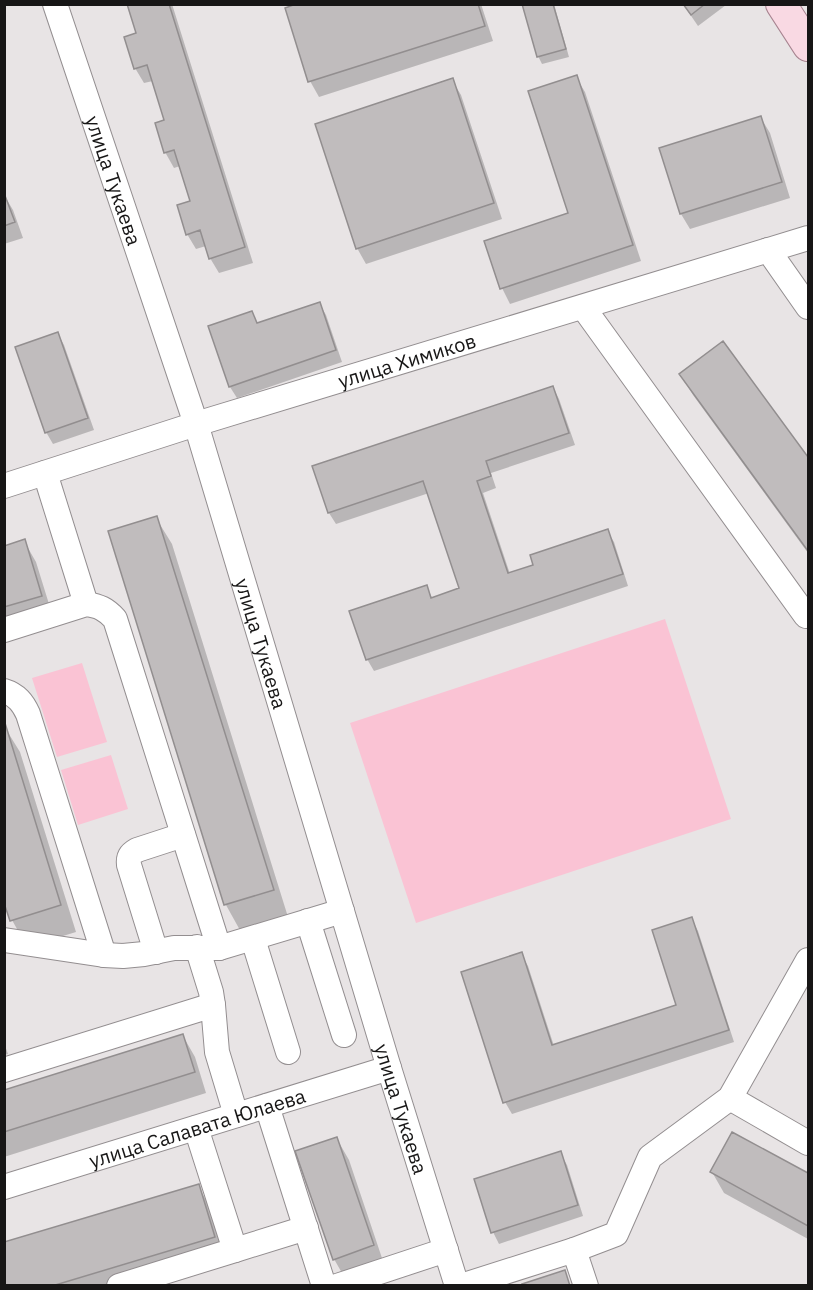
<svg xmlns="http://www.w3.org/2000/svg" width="813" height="1290" font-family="'IBM Plex Sans',sans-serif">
	<rect width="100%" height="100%" fill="#e8e4e5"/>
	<path fill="#fac3d4" d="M 665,619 L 731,819 L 416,923 L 350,723 Z
		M 82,663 L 107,742 L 57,757 L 32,678 Z
		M 111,755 L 128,809 L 78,825 L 61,770 Z"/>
	<path fill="#0003" d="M 129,4 L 172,4 L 253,263 L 219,273 L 210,258 L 206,246 L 196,249 L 187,234 L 192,202 L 180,166 L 174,168 L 165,152 L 166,121 L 153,81 L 144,83 L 135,68 L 138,34 Z
		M 301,4 L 481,4 L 493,41 L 319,97 L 310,81 L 287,9 Z
		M 524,4 L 554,4 L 569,57 L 542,64 L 538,56 Z
		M 683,4 L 725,4 L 726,5 L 698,26 Z
		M 576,77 L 585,92 L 641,261 L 510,304 L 502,288 L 570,214 Z
		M 452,80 L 461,95 L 502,219 L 366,264 L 357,248 Z
		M 761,118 L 770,133 L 790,198 L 690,229 L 681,214 L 661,149 Z
		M 4,195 L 13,210 L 23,238 L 4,244 Z
		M 319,303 L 326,315 L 342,362 L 237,398 L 230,387 L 209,327 L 251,312 L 258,324 Z
		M 58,334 L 64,345 L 94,430 L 53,444 L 46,432 Z
		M 723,343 L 808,460 L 808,553 L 693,395 L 680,374 Z
		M 553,387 L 559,399 L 575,445 L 491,473 L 496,488 L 483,493 L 510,574 L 535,565 L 607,531 L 614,542 L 628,586 L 374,671 L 367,659 L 426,587 L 433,599 L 461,589 L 429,493 L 336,524 L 329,513 Z
		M 156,518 L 172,544 L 288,917 L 241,932 L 226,905 L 109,532 Z
		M 24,541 L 36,562 L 53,617 L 4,632 L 4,547 Z
		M 4,726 L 20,752 L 76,932 L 27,947 L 12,920 L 4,898 Z
		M 692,919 L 698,931 L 734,1042 L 512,1114 L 505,1102 L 463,973 L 521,954 L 528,966 L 554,1046 L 678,1006 Z
		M 183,1036 L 195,1057 L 206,1093 L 4,1157 L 4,1091 Z
		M 4,1043 L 8,1054 L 4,1055 Z
		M 733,1134 L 808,1175 L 808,1239 L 724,1193 L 712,1172 Z
		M 337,1139 L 349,1160 L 385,1267 L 346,1280 L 334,1259 Z
		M 560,1153 L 567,1165 L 583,1216 L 499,1244 L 493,1232 Z
		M 198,1186 L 210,1207 L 226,1258 L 134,1286 L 4,1286 Z"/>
	<path fill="#c0bcbd" stroke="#928e8f" stroke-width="1.5" d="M 127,4 L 169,4 L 245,247 L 209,259 L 200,230 L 186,235 L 177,205 L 190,201 L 174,150 L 164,153 L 155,123 L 164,120 L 147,65 L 134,69 L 124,37 L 136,33 Z
		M 296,4 L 478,4 L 485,26 L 308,82 L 285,8 Z
		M 522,4 L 553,4 L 566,49 L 537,57 Z
		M 683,4 L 705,4 L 691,15 Z
		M 577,75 L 633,245 L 500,289 L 484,241 L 568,213 L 528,91 Z
		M 453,78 L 494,203 L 356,249 L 315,124 Z
		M 761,116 L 782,182 L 680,214 L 659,148 Z
		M 4,193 L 15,222 L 4,226 Z
		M 320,302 L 336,350 L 229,387 L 208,326 L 252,311 L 257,323 Z
		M 58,332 L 88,418 L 45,433 L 15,347 Z
		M 723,341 L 808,457 L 808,551 L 679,374 Z
		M 553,386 L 569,433 L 486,461 L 491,476 L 477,481 L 508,573 L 533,565 L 530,555 L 608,529 L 623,574 L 366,660 L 349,611 L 427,585 L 431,598 L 459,588 L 423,481 L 328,513 L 312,466 Z
		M 157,516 L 274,890 L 224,905 L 108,531 Z
		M 25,539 L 42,596 L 4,607 L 4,546 Z
		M 5,723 L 61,905 L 10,921 L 4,903 Z
		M 692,917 L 729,1030 L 503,1103 L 461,972 L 522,952 L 552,1045 L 676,1005 L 652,930 Z
		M 183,1034 L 195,1072 L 4,1132 L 4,1090 Z
		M 732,1132 L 808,1173 L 808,1226 L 710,1172 Z
		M 337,1137 L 374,1245 L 333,1260 L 295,1151 Z
		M 561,1151 L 578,1205 L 491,1233 L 474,1179 Z
		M 199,1184 L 215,1237 L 52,1286 L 4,1286 L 4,1242 Z
		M 565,1270 L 570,1286 L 523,1286 L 522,1284 Z"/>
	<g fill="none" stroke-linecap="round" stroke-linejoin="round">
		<defs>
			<g id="minor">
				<path id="s1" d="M 55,4 L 196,424 L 389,1068 L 457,1286"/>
				<path d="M 768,250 L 808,307"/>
				<path d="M 583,307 L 806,616 L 808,615"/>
				<path d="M 45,473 L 86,604"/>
				<path id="s2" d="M 4,486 L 196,424 L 808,238"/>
				<path d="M 4,630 L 86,604 C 99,606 106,609 115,619 L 219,948"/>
				<path d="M 4,691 C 17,695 23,703 28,714 L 104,955"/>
				<path d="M 308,921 L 344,1035"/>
				<path d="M 253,939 L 288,1052"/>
				<path d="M 4,940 L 104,955 L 123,956 L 144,954 L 174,948 L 219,948 L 342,911"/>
				<path d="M 197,947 L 211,992 L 213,1005"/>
				<path d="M 156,952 L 129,865 C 128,857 130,854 137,850 L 183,835"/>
				<path d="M 4,1070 L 213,1005 L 217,1052 L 236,1115"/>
				<path d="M 730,1098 L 808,1143"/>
				<path d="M 267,1106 L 324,1286"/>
				<path id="s3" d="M 4,1187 L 389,1068"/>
				<path d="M 235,1250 L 306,1228"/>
				<path d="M 574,1250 L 616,1234 L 650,1157 L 730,1098 L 808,960"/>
				<path d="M 119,1286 L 235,1250 L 196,1128"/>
				<path d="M 337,1286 L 446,1250"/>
				<path d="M 461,1286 L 574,1250 L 586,1286"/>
			</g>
			<path id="major" d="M 781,4 L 808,46"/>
		</defs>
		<use href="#minor" stroke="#938e90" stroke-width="26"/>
		<use href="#major" stroke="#a78490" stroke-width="32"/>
		<use href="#minor" stroke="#fff" stroke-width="24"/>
		<use href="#major" stroke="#f9d9e3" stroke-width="30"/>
	</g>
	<g text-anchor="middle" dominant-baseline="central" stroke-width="4.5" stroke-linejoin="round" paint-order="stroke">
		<g font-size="20" fill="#171616" stroke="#e8e4e5">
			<text stroke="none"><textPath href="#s1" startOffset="186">улица Тукаева</textPath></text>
			<text stroke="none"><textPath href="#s2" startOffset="422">улица Химиков</textPath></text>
			<text stroke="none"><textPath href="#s1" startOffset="672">улица Тукаева</textPath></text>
			<text stroke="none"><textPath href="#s1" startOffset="1158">улица Тукаева</textPath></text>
			<text stroke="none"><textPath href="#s3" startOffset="202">улица Салавата Юлаева</textPath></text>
		</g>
	</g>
	<rect width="813" height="1290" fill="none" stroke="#171616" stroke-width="12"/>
</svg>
